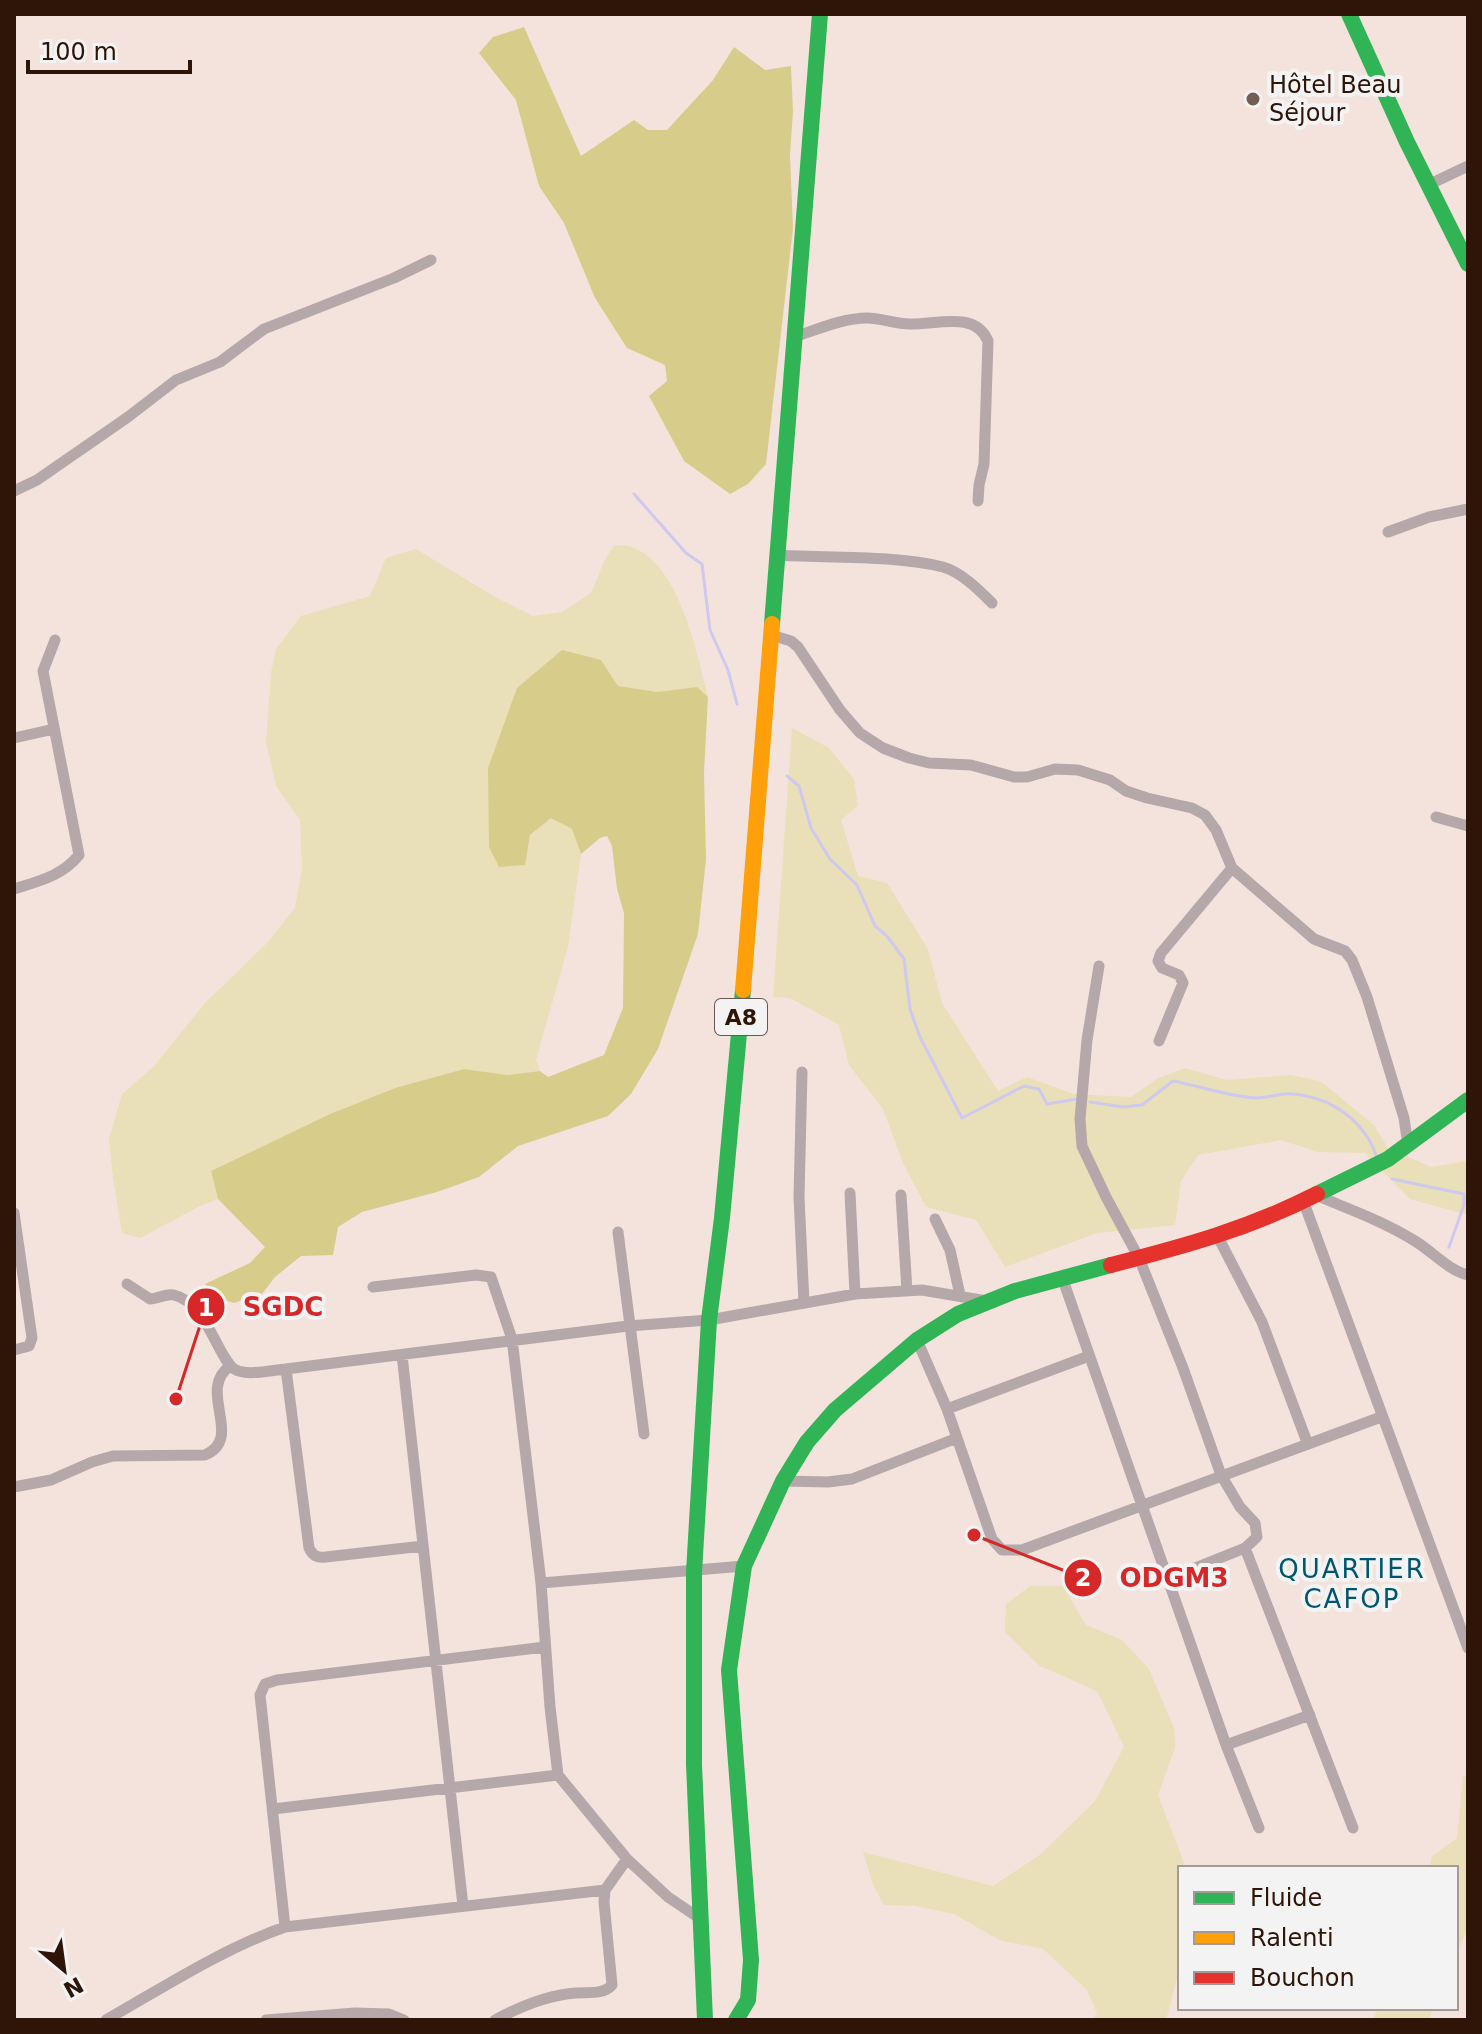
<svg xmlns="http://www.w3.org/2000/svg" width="1482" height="2034" font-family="'DejaVu Sans',sans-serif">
	<rect width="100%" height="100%" fill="#f4e3dc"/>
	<path fill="#e9dfb9" d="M 614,545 C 620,546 627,545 632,547 C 680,565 697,654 708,697 L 697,687 L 657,692 L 618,686 L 600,660 L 517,688 L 507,719 L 530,835 L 551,818 L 572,829 L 581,854 L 568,947 L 536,1060 L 540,1071 L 507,1075 L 464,1069 L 395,1088 L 330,1114 L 211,1171 L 218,1199 L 200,1206 L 140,1238 L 122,1233 L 113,1178 L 109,1139 L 122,1094 L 154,1066 L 205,1003 L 267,943 L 295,908 L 302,869 L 300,820 L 276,786 L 266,742 L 271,673 L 276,649 L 301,616 L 370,596 L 386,558 L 416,549 L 495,597 L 533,616 L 562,612 L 591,593 L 604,562 Z
		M 792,728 L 829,748 L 854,779 L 858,806 L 841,820 L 858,876 L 887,883 L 928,949 L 942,1003 L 998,1091 L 1027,1077 L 1074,1094 L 1131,1097 L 1158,1078 L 1185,1068 L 1227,1080 L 1291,1075 L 1320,1081 L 1374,1125 L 1388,1148 L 1431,1167 L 1468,1161 L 1468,1215 L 1410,1199 L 1365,1153 L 1318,1152 L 1281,1140 L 1198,1155 L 1181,1181 L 1175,1225 L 1097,1233 L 1005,1267 L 976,1220 L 926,1207 L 903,1163 L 883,1109 L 849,1065 L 839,1025 L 790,998 L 773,997 Z
		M 1030,1586 L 1063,1586 L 1086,1625 L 1122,1640 L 1149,1669 L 1174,1728 L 1175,1748 L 1158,1795 L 1186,1868 L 1180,1868 L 1180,1968 L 1166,2020 L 1093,2020 L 1097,2013 L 1087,1990 L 1043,1949 L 999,1940 L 954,1914 L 915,1906 L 884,1905 L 873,1885 L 863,1852 L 993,1886 L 1041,1854 L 1095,1801 L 1124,1747 L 1097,1691 L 1040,1666 L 1005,1632 L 1006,1604 Z
		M 1463,1775 L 1468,1777 L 1468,1928 L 1456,1953 L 1456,1868 L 1430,1868 L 1432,1856 L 1457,1838 Z
		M 1378,2008 L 1433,2008 L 1429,2020 L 1373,2020 Z"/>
	<path fill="#d8cc8b" d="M 524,27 L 581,156 L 634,120 L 648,130 L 667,130 L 713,80 L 734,47 L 765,70 L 791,66 L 793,111 L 790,155 L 793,228 L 766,464 L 748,484 L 730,494 L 684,461 L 649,396 L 667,381 L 665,365 L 627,348 L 595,298 L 564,223 L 539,186 L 516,100 L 479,53 L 493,37 Z
		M 562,650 L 601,660 L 618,686 L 657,692 L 697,687 L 708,697 L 704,773 L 706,859 L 698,934 L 658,1049 L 631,1094 L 608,1116 L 518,1146 L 479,1177 L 437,1192 L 362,1212 L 338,1227 L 333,1255 L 301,1256 L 275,1277 L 262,1294 L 234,1303 L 212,1296 L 205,1284 L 250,1263 L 265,1247 L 218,1199 L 211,1171 L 330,1114 L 395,1088 L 464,1069 L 507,1075 L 540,1071 L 548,1077 L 604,1055 L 623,1008 L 624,913 L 617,889 L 612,846 L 607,836 L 600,838 L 581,854 L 572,829 L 551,818 L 530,835 L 525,865 L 499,867 L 489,847 L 488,768 L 517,688 Z"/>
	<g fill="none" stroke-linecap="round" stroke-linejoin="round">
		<path stroke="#cfc9ef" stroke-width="3" d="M 634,494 L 686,553 L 702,564 L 710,630 L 728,670 L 737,704
			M 787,776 L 799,786 L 811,828 L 830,859 L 857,885 L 875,926 L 887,936 L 904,959 L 910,1009 L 920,1037 L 962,1118 L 1024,1086 L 1039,1089 L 1047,1104 L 1077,1099
			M 1090,1102 L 1123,1107 L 1142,1105 L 1173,1081 C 1200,1086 1230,1097 1257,1098 C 1270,1098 1282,1092 1294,1094 C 1333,1098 1364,1121 1377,1157
			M 1392,1179 L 1464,1194 L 1464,1205 L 1449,1247"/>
		<path stroke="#b5a8ab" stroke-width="11" d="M 1428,185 L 1468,166
			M 794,337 C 816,330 843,318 867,318 C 881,318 895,324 910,324 C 935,325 975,310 988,341 L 984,464 L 979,485 L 978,501
			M 14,491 L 37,480 L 128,417 L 176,380 L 220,362 L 264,329 L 394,278 L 431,260
			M 1388,532 L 1429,517 L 1468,509
			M 776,555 C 825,558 897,555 943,567 C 961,572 979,590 992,603
			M 771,635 L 791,641 L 798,647 L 840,710 L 860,733 L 883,748 L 909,758 L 929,763 L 971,765 L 1014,777 L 1027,777 L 1055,769 L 1078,770 L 1110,780 L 1126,791 L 1147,798 L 1192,808 L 1205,815 L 1216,830 L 1232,868 L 1314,939 L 1345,951 L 1352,960 L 1367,997 L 1404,1118 L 1408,1145
			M 14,738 L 54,729
			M 1436,817 L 1468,826
			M 14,889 C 39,881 62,876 79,855 L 43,671 L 55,640
			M 1099,966 L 1087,1040 L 1080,1119 L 1082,1146 L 1106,1197 L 1139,1258 L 1183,1368 L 1221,1475 L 1240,1507 L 1255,1523 L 1257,1537 L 1245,1548 L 1353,1828
			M 1159,1041 L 1183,983 L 1179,975 L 1162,968 L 1158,961 L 1161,953 L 1232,868
			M 802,1072 L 799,1197 L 804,1303
			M 850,1193 L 855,1294
			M 901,1195 L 907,1291
			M 1318,1196 C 1351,1210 1385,1222 1415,1241 C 1433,1252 1448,1270 1468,1275
			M 1304,1203 L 1468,1648
			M 14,1213 L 32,1338 L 29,1346 L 14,1350
			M 935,1219 L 950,1250 L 960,1295
			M 618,1232 L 644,1434
			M 1218,1237 L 1262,1322 L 1307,1442
			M 1063,1280 L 1226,1745 L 1259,1828
			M 127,1284 L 150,1299 C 158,1299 166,1293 174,1295 C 208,1303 219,1363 236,1370 C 249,1376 272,1370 286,1369 L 628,1326 L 709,1320 L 855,1294 L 922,1290 L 987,1301
			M 373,1287 L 476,1275 L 491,1277 L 512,1339 L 541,1583 L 550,1707 L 558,1775 L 627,1859 L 668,1897 L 702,1920
			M 917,1340 L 947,1409 L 992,1539 L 1002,1550 L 1022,1550 L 1381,1417
			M 402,1355 L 463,1906
			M 286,1369 L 309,1548 C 313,1556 317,1558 326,1557 L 423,1546
			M 947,1409 L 1089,1356
			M 783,1481 L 828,1482 L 852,1479 L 957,1438
			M 14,1487 L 51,1480 L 92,1462 L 113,1456 L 205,1455 C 245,1438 196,1390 230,1366
			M 1167,1572 L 1195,1568 L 1245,1548
			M 541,1583 L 744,1566
			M 1226,1745 L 1310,1715
			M 273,1809 L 558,1775
			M 285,1927 L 260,1695 L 265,1684 L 277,1680 L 545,1647
			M 106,2020 C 164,1987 222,1949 285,1927 L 605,1890 L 627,1859
			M 266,2020 L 355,2013 L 389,2014 L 404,2020
			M 495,2020 C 519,2007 548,1995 576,1993 C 588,1992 603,1995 612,1985 L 604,1902 L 605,1890"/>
		<path stroke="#30b455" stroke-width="16" d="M 1349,14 L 1407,142 L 1468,264
			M 772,624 L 820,14
			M 1317,1194 L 1388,1159 L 1468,1100
			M 705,2020 L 694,1764 L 694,1572 L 709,1320 L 722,1218 L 743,990
			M 736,2020 L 748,2000 L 751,1960 L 729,1670 L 744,1566 L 783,1481 L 807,1442 L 835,1410 L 917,1340 L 958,1314 L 1015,1291 L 1111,1265"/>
		<path stroke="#ff9f0a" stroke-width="16" d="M 743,990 L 772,624"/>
		<path stroke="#e5322d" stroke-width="16" d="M 1111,1265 C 1185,1246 1248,1229 1317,1194"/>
	</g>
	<circle fill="#745d52" stroke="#f3f3f3" stroke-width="3" cx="1253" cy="99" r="8"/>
	<g text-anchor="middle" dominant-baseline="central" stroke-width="8" stroke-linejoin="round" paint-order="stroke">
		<rect fill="#f3f3f3" stroke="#6a584e" stroke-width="2" x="715" y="999" width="52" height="36" rx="6"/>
		<g font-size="22" font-weight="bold" fill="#2f1508">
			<text x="741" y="1017">A8</text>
		</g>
		<g font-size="24" fill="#2f1508" stroke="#f3f3f3" text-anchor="start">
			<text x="1269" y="85">Hôtel Beau<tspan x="1269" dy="28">Séjour</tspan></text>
		</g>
		<g font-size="26" letter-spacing="2" fill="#01566f" stroke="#f3f3f3">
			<text x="1352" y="1569">QUARTIER<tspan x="1352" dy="30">CAFOP</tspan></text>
		</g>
	</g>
	<path fill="none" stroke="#d62828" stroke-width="3" d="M176 1399L206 1307M974 1535L1083 1578"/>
	<g fill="#d62828" stroke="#f3f3f3" stroke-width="3">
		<circle cx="176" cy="1399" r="8"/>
		<circle cx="974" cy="1535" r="8"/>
		<circle cx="206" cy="1307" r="20"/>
		<circle cx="1083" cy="1578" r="20"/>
	</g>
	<g font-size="24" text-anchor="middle" font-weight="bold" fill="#fff">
		<text x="206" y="1316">1</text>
		<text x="1083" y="1586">2</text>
	</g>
	<g font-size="26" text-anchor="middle" font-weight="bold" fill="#d62828" stroke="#f3f3f3" stroke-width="8" stroke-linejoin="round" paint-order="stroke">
		<text x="283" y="1316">SGDC</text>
		<text x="1174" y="1587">ODGM3</text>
	</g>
	<rect width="1482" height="2034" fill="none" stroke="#2f1508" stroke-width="32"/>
	<rect x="1178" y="1866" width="280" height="144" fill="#f3f3f3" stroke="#a59a95" stroke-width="2"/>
	<rect x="1194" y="1892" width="40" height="12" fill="#30b455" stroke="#a59a95" stroke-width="2"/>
	<text x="1250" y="1906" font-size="24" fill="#2f1508">Fluide</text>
	<rect x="1194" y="1932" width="40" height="12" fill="#ff9f0a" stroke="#a59a95" stroke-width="2"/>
	<text x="1250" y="1946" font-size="24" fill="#2f1508">Ralenti</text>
	<rect x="1194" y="1972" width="40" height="12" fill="#e5322d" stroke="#a59a95" stroke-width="2"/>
	<text x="1250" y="1986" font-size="24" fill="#2f1508">Bouchon</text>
	<g transform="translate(64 1970) rotate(151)" stroke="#f3f3f3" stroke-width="6" paint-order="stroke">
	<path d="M0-6L14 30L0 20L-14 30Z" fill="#2f1508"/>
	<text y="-12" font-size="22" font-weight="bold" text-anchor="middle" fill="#2f1508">N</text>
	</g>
	<path d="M28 60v12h162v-12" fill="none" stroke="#2f1508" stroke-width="4"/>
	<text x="40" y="60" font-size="24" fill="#2f1508" stroke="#f3f3f3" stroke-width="6" paint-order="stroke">100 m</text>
</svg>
